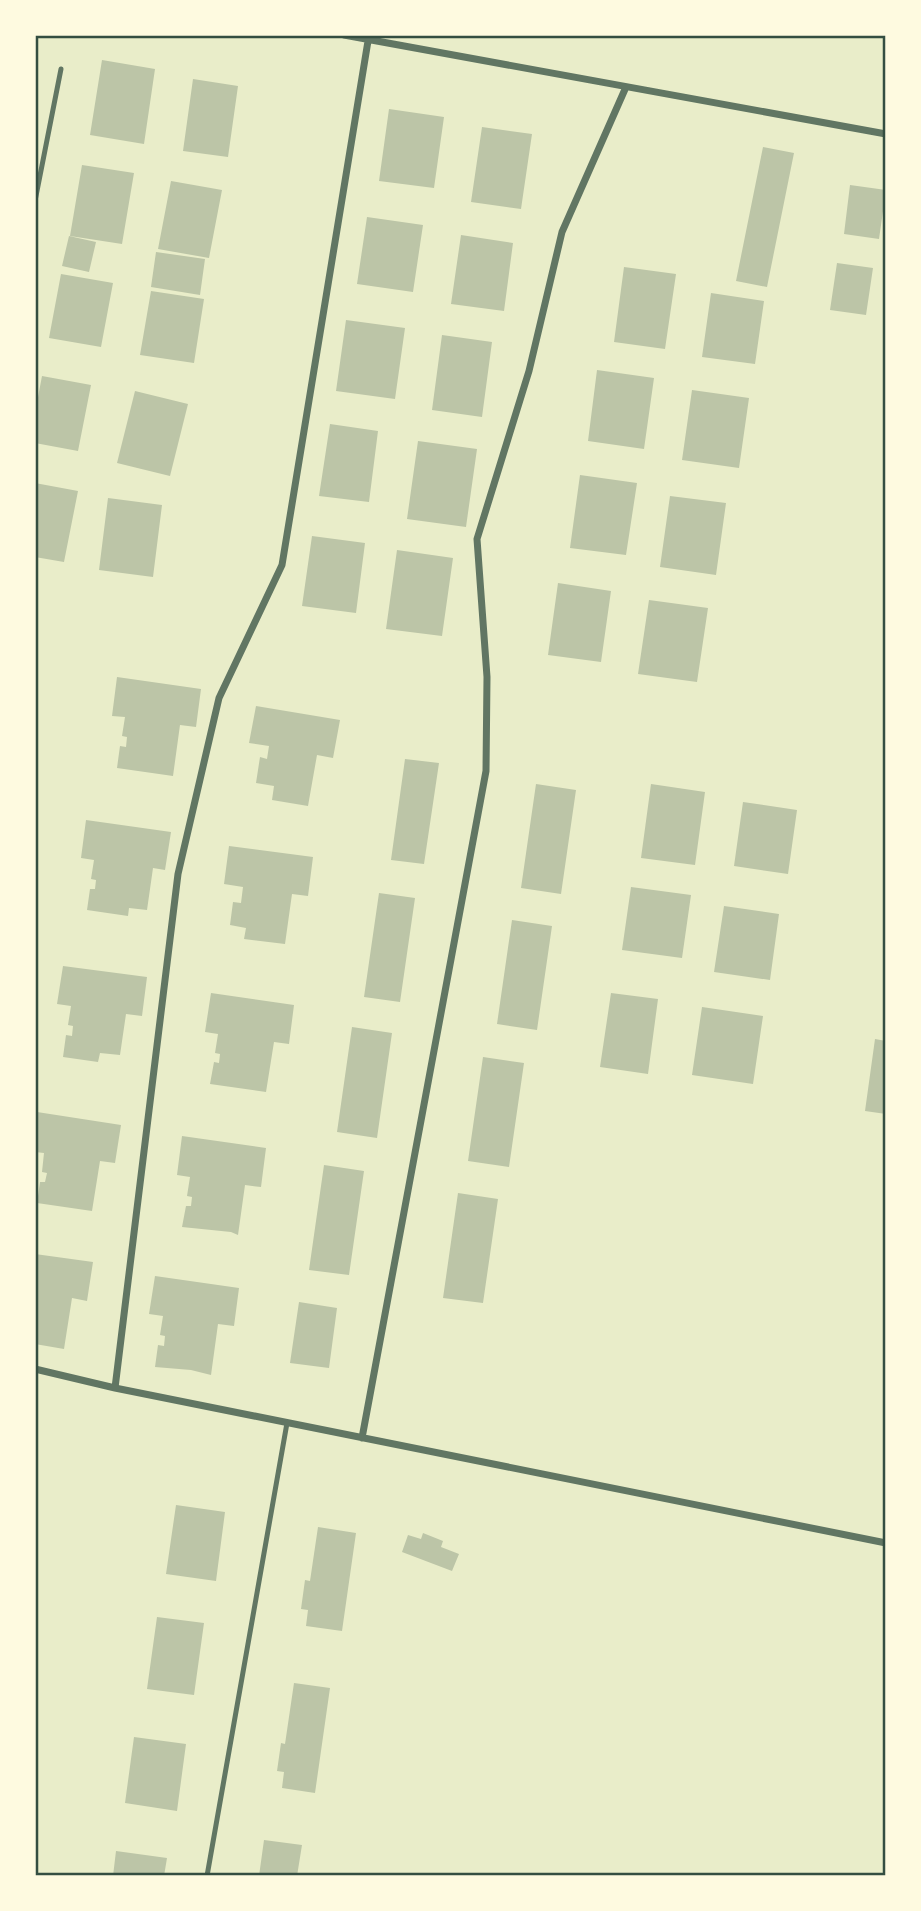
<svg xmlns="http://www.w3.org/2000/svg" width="921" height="1911" font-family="Commissioner,sans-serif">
	<rect width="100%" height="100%" fill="#e9edc9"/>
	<path fill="#bcc5a7" d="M 102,60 L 155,69 L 144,144 L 90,135 Z
		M 193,79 L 238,86 L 228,157 L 183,151 Z
		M 389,109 L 444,117 L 434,188 L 379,181 Z
		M 482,127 L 532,134 L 521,209 L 471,202 Z
		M 763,147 L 794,153 L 767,287 L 736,281 Z
		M 82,165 L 134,173 L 122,244 L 70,236 Z
		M 171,181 L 222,190 L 209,258 L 158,249 Z
		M 850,185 L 886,190 L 879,239 L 844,234 Z
		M 367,217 L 423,225 L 413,292 L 357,284 Z
		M 461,235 L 513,243 L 504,311 L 451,304 Z
		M 69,236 L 96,242 L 89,272 L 62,266 Z
		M 156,252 L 205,259 L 200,295 L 151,287 Z
		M 837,263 L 873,268 L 866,315 L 830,310 Z
		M 624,267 L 676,274 L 665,349 L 614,342 Z
		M 61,274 L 113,283 L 101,347 L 49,338 Z
		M 151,291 L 204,299 L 194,363 L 140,355 Z
		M 711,293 L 764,301 L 755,364 L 702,357 Z
		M 346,320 L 405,328 L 395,399 L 336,391 Z
		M 442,335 L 492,342 L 482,417 L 432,410 Z
		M 597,370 L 654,378 L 644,449 L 588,441 Z
		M 42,376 L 91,385 L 78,451 L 35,443 L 35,413 Z
		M 692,390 L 749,398 L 739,468 L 682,460 Z
		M 135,391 L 188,404 L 170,476 L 117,463 Z
		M 330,424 L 378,431 L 369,502 L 319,496 Z
		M 418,441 L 477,449 L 466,527 L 407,519 Z
		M 580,475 L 637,483 L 626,555 L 570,548 Z
		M 35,483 L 78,491 L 64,562 L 35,557 Z
		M 670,496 L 726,503 L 716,575 L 660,567 Z
		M 108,498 L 162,505 L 153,577 L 99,570 Z
		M 312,536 L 365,543 L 356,613 L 302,606 Z
		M 397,550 L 453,558 L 442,636 L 386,629 Z
		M 558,583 L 611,591 L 601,662 L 548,655 Z
		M 649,600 L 708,608 L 697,682 L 638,674 Z
		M 117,677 L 201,689 L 196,727 L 180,725 L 173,776 L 117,768 L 120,746 L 126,747 L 127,737 L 122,736 L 125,717 L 112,716 Z
		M 256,706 L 340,720 L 333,758 L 317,755 L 308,806 L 272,800 L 274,786 L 256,783 L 260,757 L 267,759 L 269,746 L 249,743 Z
		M 405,759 L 439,763 L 424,864 L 391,860 Z
		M 536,784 L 576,790 L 561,894 L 521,888 Z
		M 651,784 L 705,792 L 695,865 L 641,858 Z
		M 743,802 L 797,810 L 788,874 L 734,866 Z
		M 86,820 L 171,832 L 165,870 L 153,868 L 147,910 L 129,908 L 128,916 L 87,910 L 90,889 L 95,889 L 96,880 L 91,879 L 94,860 L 81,858 Z
		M 229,846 L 313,857 L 308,896 L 292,894 L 285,944 L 244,939 L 246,928 L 230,925 L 233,902 L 241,903 L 243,887 L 224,884 Z
		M 631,887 L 691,895 L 682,958 L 622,950 Z
		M 379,893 L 415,898 L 400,1002 L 364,997 Z
		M 724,906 L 779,914 L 770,980 L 714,972 Z
		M 512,920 L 552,926 L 537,1030 L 497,1024 Z
		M 63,966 L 147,977 L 142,1016 L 126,1014 L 120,1055 L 100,1053 L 98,1062 L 63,1057 L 66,1035 L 72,1036 L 73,1026 L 68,1025 L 71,1006 L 57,1004 Z
		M 211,993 L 294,1005 L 289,1044 L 274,1042 L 266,1092 L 210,1084 L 214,1062 L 219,1063 L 220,1054 L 215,1053 L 218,1034 L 205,1032 Z
		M 611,993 L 658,999 L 648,1074 L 600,1067 Z
		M 702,1007 L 763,1016 L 753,1084 L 692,1075 Z
		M 352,1027 L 392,1033 L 377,1138 L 337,1132 Z
		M 875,1039 L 886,1041 L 886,1114 L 865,1111 Z
		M 483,1057 L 524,1063 L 509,1167 L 468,1161 Z
		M 37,1112 L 121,1125 L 115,1163 L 100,1161 L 92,1211 L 37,1203 L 40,1182 L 45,1182 L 47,1173 L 42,1172 L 44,1153 L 35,1152 Z
		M 182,1136 L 266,1148 L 261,1187 L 245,1185 L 238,1235 L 231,1232 L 182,1227 L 186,1206 L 191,1206 L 192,1197 L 187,1196 L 190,1177 L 177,1175 Z
		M 324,1165 L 364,1171 L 349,1275 L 309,1270 Z
		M 458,1193 L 498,1199 L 483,1303 L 443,1298 Z
		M 35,1254 L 93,1262 L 87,1301 L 72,1298 L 64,1349 L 35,1344 Z
		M 155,1276 L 239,1288 L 234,1326 L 218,1324 L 211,1375 L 191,1370 L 155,1367 L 158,1345 L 164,1346 L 165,1336 L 160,1335 L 163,1316 L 149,1314 Z
		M 299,1302 L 337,1308 L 329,1368 L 290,1363 Z
		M 176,1505 L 225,1512 L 216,1581 L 166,1574 Z
		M 318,1527 L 356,1533 L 342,1631 L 306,1626 L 308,1610 L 301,1609 L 305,1580 L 310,1581 Z
		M 423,1533 L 443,1541 L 441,1547 L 459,1554 L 452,1571 L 402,1552 L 408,1535 L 421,1539 Z
		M 157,1617 L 204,1623 L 194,1695 L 147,1689 Z
		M 294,1683 L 330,1688 L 315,1793 L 282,1788 L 284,1772 L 277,1771 L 281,1743 L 285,1744 Z
		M 134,1737 L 186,1744 L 177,1811 L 125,1803 Z
		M 264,1840 L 302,1845 L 297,1876 L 259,1876 Z
		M 116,1851 L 167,1858 L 164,1876 L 113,1876 Z"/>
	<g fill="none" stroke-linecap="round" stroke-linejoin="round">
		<path stroke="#617663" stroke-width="5" d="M 35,201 L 61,69
			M 207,1876 L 287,1423"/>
		<path stroke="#617663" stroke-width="7" d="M 344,35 L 886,134
			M 35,1369 L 115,1388 L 886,1543
			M 115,1388 L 178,874 L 219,698 L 282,565 L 368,41
			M 362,1438 L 486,771 L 487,677 L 477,539 L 529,371 L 562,232 L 626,87"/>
	</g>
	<rect width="921" height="1911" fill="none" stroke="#fefae0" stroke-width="74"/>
	<rect x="37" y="37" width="847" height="1837" fill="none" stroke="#344e41" stroke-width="2.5"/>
</svg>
